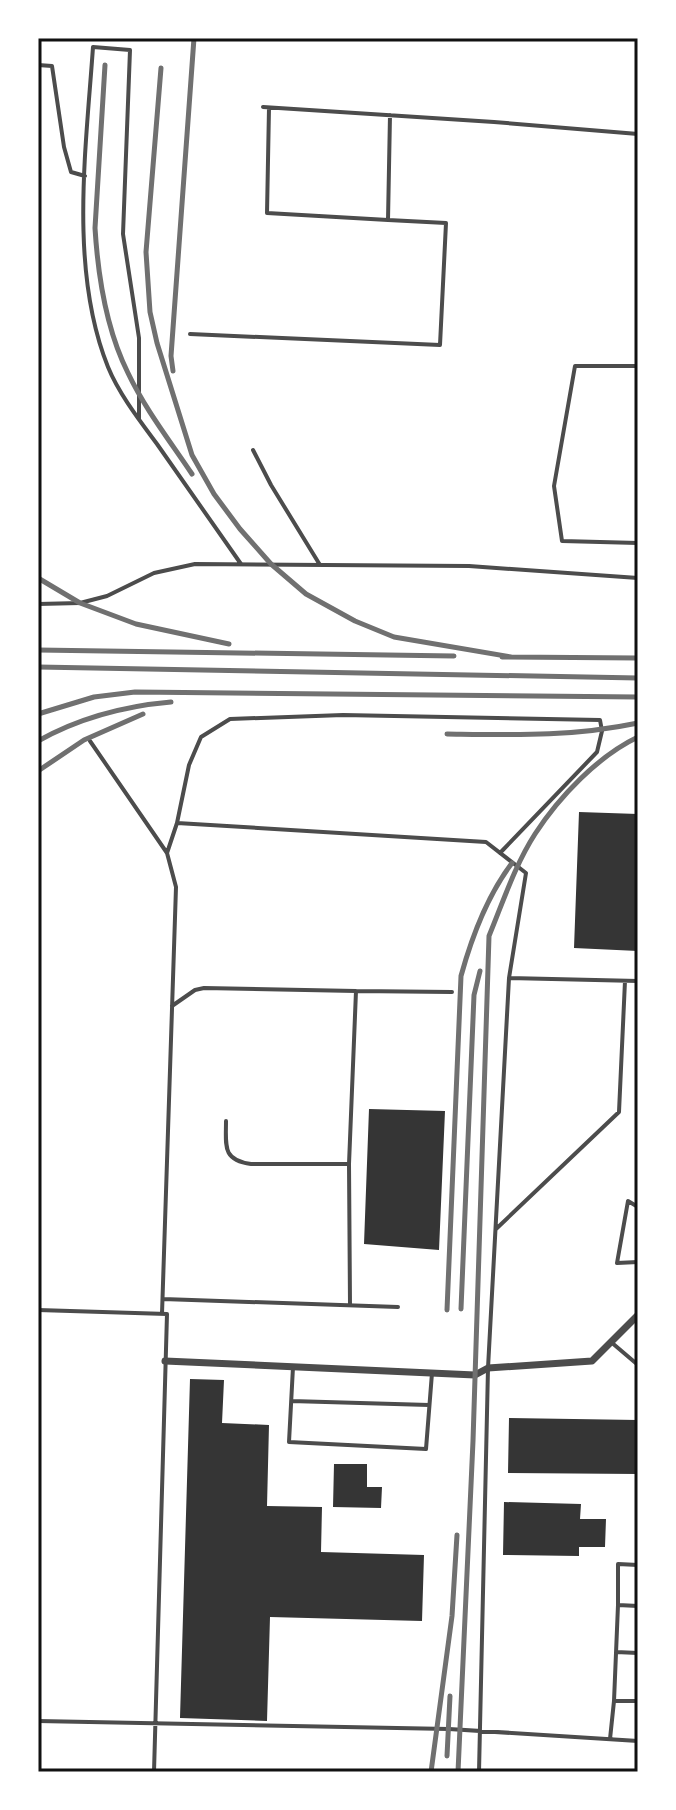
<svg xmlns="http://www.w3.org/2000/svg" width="676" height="1810" font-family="'Times New Roman',serif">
	<rect width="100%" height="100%" fill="#fff"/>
	<path fill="#353535" d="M 579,812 L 638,814 L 638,951 L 574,948 Z
		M 369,1109 L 445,1111 L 439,1250 L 364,1244 Z
		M 190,1379 L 224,1380 L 222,1423 L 269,1425 L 267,1506 L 322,1507 L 321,1552 L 424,1555 L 422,1621 L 270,1617 L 267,1721 L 180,1718 Z
		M 509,1418 L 638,1420 L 638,1474 L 508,1473 Z
		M 334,1464 L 367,1464 L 367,1487 L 382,1487 L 381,1508 L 333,1507 Z
		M 504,1502 L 581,1504 L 580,1519 L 606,1519 L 605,1547 L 579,1547 L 579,1556 L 503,1555 Z"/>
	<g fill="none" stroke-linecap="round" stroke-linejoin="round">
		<path stroke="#4c4c4c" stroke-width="4" d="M 38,65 L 52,66 L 64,147 L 71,172 L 85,176
			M 263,107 L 494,122 L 638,134
			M 269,108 L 267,213 L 388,220 L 390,115
			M 190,334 L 440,345 L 446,223 L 388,220
			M 638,366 L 575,366 L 554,486 L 562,541 L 638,543
			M 139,419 L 139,338 L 123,234 L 130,50 L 93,47 C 86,149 69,270 108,367 C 119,394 140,421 157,444 C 185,484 213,524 241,564
			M 253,450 L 271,485 L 320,565
			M 38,604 L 80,603 L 107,596 L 154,573 L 195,564 L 469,566 L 638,578
			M 90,741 L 167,853 L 176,887 L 162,1314
			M 177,823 L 189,765 L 201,737 L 230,719 L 343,715 L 600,720 L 602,731 L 597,752 L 500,853
			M 167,853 L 177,823 L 486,842 L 526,873 L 509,978 L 488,1368 L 479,1772
			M 509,978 L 638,981
			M 172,1006 L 195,990 L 204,988 L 356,991
			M 226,1121 C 226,1146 222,1160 251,1164 L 349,1164 L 350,1305
			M 349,1164 L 356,991 L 452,992
			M 638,1207 L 628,1201 L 617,1263 L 638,1262
			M 496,1229 L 619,1112 L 625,981
			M 163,1299 L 398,1307
			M 38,1310 L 167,1314 L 154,1772
			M 611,1342 L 638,1365
			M 293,1367 L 289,1442 L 426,1449 L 432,1373
			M 291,1401 L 429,1405
			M 618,1605 L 618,1564 L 638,1565
			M 616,1652 L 638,1653
			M 614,1701 L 638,1701
			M 38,1721 L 449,1729 L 638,1741
			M 610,1739 L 614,1701 L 618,1605 L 638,1606"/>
		<path stroke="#4c4c4c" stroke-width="7" d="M 165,1361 L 475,1375 L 488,1368 L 592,1361 L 638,1315"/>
		<path stroke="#707070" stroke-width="5" d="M 105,65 L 95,228 C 98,277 106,329 128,373 C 145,409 170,441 192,474
			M 161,68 L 146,252 L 150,312 L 157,343 L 192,455 L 214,494 L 240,529 L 271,564 L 306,594 L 355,621 L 394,637 L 511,657
			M 173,371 L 171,356 L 194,38
			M 38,578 L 80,603 L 136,624 L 229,644
			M 38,650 L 454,656
			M 502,657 L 638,658
			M 38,667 L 638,678
			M 38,714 L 94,697 L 135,692 L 638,697
			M 447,734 C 515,735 571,737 638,723
			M 38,741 C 79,718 125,706 171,702
			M 38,771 L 84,740 L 143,714
			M 461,1309 L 474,995 L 480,971
			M 447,1310 L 461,976 C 472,936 487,896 512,863
			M 447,1756 L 450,1696
			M 431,1772 L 452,1616 L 457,1535
			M 458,1772 L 473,1441 L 489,936 C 503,902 515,865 535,834 C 559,797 598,756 638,737"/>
	</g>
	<rect width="676" height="1810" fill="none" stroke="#ffffff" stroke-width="80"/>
	<rect x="40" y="40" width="596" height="1730" fill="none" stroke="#111" stroke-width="3"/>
</svg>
